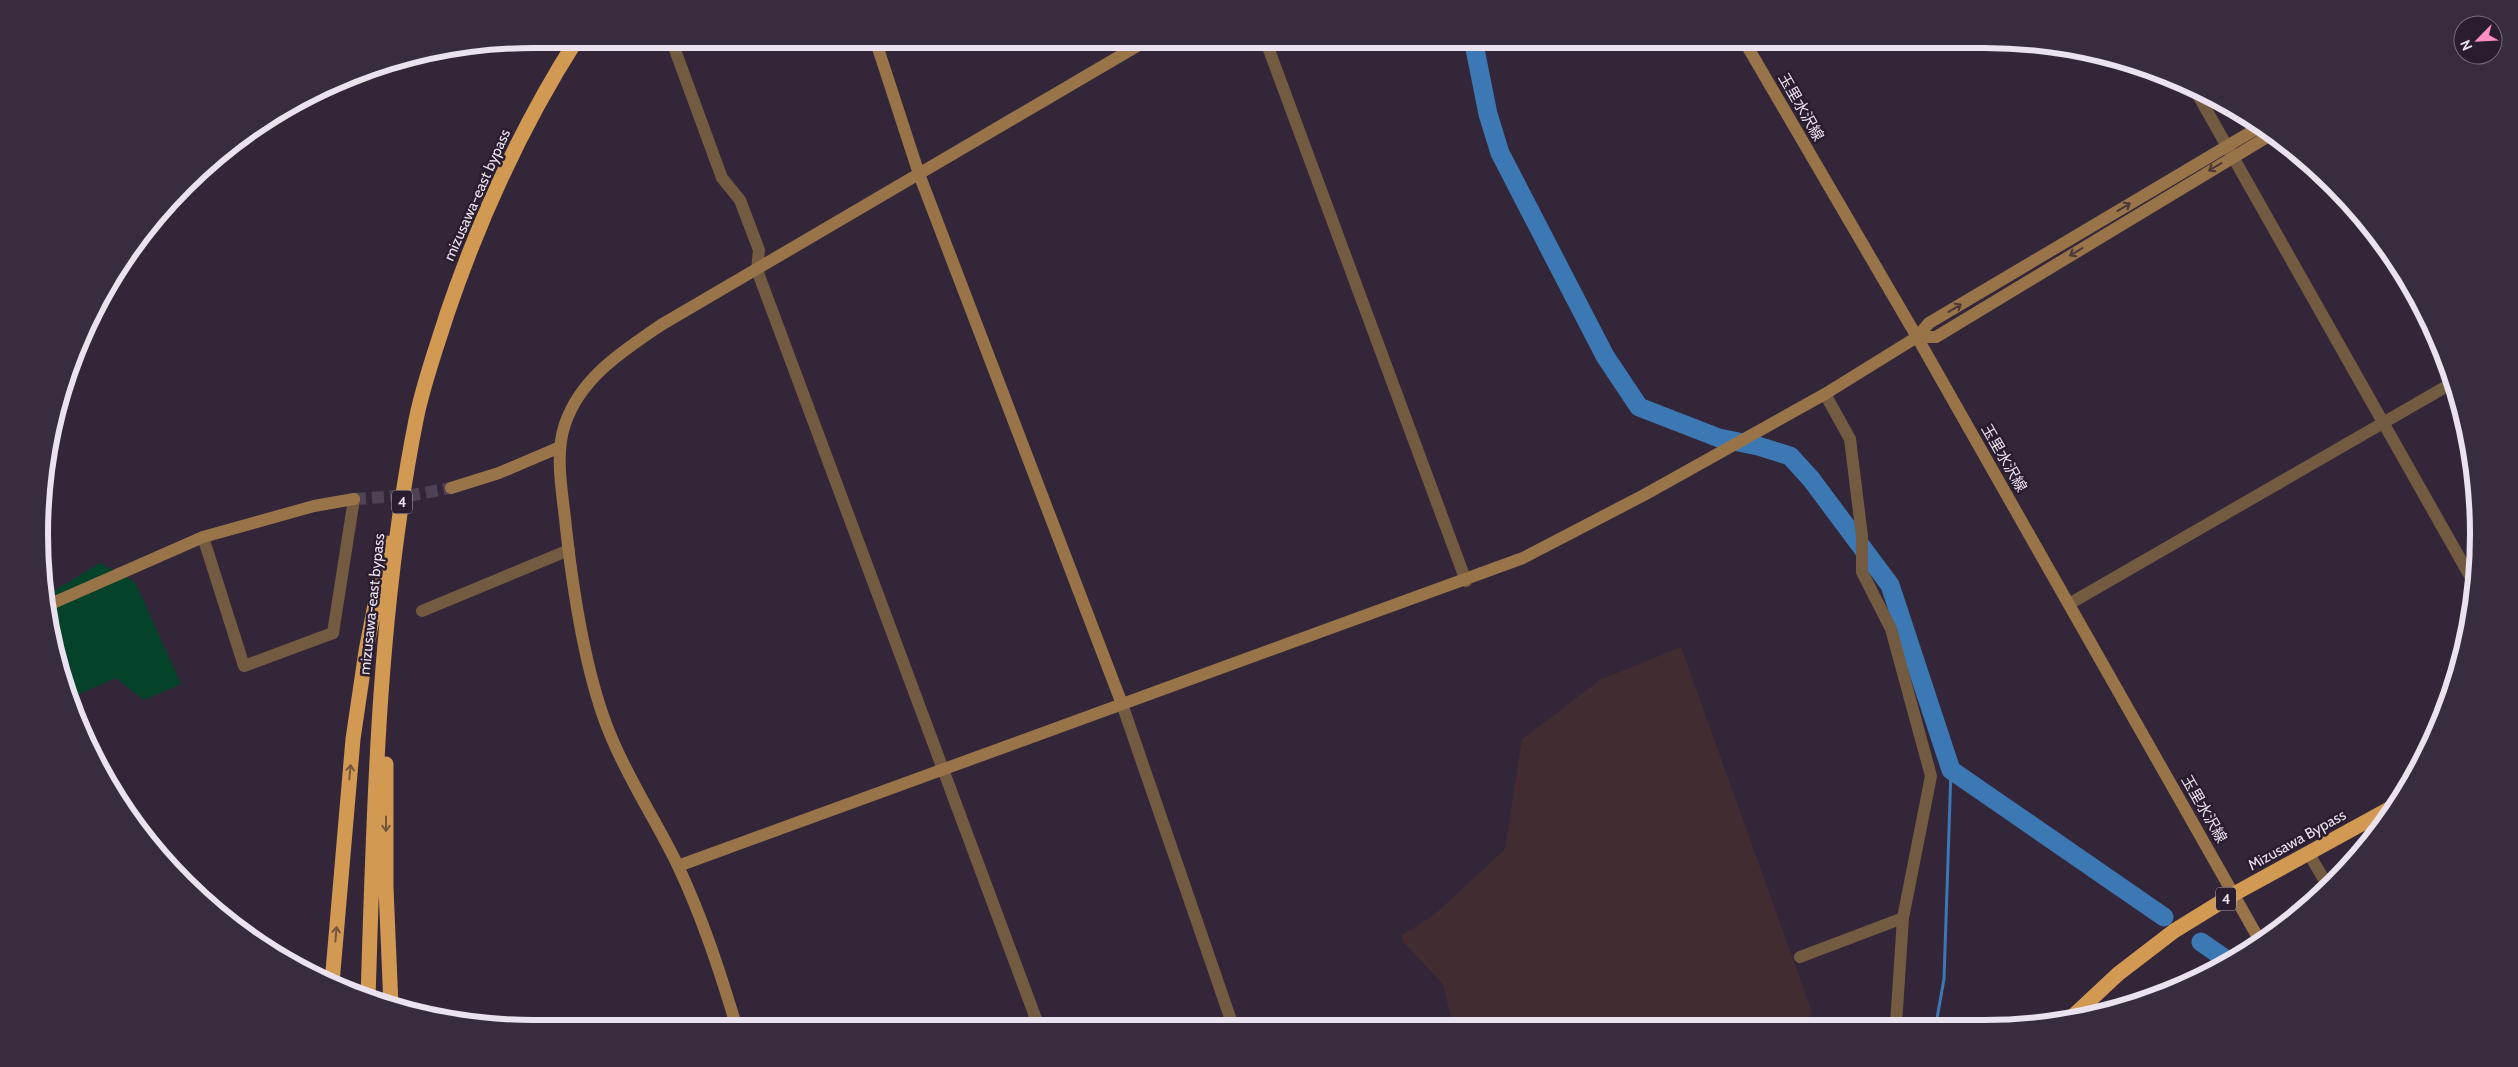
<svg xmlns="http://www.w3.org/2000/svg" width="2518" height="1067" font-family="Cabin,'Noto Sans JP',sans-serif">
	<rect width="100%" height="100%" fill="#332639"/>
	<path fill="#412d31" d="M 1681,647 L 1812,1012 L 1807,1025 L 1453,1026 L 1443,984 L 1403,942 L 1402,935 L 1435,914 L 1505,849 L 1522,739 L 1600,680 Z"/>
	<path fill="#04422a" d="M 100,563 L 135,582 L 181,684 L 144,700 L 116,678 L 68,699 L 48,630 L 45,596 Z"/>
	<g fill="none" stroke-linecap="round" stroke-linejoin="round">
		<path stroke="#3c78b3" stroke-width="3" d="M 1936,1024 L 1944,979 L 1951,770"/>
		<path stroke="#3c78b3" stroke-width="19" d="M 1473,39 L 1488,114 L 1500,153 L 1605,356 L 1639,407 L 1719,438 L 1758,446 L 1790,456 L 1811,479 L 1890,585 L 1951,770 L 2164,917
			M 2201,942 L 2227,960"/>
		<path stroke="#4e4254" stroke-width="12" stroke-dasharray="12 6" stroke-linecap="butt" d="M 354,499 L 413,495 L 451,488"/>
		<path stroke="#725b40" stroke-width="12" d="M 671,39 L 722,178 L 740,200 L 759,250 L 757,270 L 1039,1027
			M 1265,39 L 1466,581
			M 2194,88 L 2475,585
			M 1825,394 L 1850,439 L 1862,536 L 1862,572 L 1891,629 L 1931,776 L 1903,918 L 1896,1024
			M 203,537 L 244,666 L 333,633 L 354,499
			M 2069,604 L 2454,382
			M 422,611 L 569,550
			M 1122,704 L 1233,1026
			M 2309,854 L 2329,888
			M 1800,957 L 1903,918"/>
		<path stroke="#997449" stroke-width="12" d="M 875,39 L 919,174 L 1122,704
			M 1743,39 L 1917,337 L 2260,941
			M 1917,337 L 1936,337 L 2272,134
			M 451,488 L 499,473 L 560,447
			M 46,606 L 203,537 L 314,506 L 354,499
			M 678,866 L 1523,558 L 1644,495 L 1825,394 L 1917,337 L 1929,323 L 2261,126
			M 737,1028 C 720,972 703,919 678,866 C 657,822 629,781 610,734 C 586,676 573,591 566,528 C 563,495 554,456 565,424 C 581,377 623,351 661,325 L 1149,39"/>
		<path stroke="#d29953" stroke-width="15" d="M 386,764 L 386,888 L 391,1006
			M 332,983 L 353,739 L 366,651 L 387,543
			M 368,999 C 374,806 378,611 416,420 C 423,384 436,349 447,314 C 480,217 522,125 577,39
			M 2071,1018 L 2118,974 L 2174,931 L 2234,894 L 2398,804"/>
	</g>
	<defs><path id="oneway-shaft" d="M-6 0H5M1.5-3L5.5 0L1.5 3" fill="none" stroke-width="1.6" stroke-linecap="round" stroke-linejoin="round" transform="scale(1.25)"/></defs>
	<g stroke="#4b3737">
		<use href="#oneway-shaft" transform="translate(2215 167) rotate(149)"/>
		<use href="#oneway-shaft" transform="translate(2124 207) rotate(-31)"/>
		<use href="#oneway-shaft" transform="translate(2076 252) rotate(149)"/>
		<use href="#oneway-shaft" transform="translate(1955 308) rotate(-31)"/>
	</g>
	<g stroke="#75553f">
		<use href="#oneway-shaft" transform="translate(350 772) rotate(-84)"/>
		<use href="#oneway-shaft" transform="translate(386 824) rotate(90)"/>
		<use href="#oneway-shaft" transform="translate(336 934) rotate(-85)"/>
	</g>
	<g text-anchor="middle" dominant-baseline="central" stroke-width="5" stroke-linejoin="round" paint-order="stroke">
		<g fill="#291d2f" stroke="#b0a7b5" stroke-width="1">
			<rect x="392" y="490.5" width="20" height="23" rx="4"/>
			<rect x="2216" y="887.5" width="20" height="23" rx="4"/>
		</g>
		<g font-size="14" font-weight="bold" fill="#eae2ee">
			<text x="402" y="502">4</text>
			<text x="2226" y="899">4</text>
		</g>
		<g font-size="15" fill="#eae2ee" stroke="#291d2f">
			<text transform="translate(1801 107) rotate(60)">玉里水沢線</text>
			<text transform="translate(477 195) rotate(-66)">mizusawa-east bypass</text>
			<text transform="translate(2004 458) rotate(60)">玉里水沢線</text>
			<text transform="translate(372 604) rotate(-84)">mizusawa-east bypass</text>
			<text transform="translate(2204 809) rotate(60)">玉里水沢線</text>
			<text transform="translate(2297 840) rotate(-29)">Mizusawa Bypass</text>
		</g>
	</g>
	<path d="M0 0H2518V1067H0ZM534 48H1984A486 486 0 0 1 2470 534V534A486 486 0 0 1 1984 1020H534A486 486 0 0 1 48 534V534A486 486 0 0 1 534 48Z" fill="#382d3e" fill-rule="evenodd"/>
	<path fill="none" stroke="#eae2ee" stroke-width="6" d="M534 48H1984A486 486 0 0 1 2470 534V534A486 486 0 0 1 1984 1020H534A486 486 0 0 1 48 534V534A486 486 0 0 1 534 48Z"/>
	<g transform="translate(2478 40) rotate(246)"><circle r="24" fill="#291d2f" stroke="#766c7b"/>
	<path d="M0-4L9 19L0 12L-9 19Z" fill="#fb8fc4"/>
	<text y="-8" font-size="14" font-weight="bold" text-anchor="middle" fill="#eae2ee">N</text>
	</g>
</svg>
